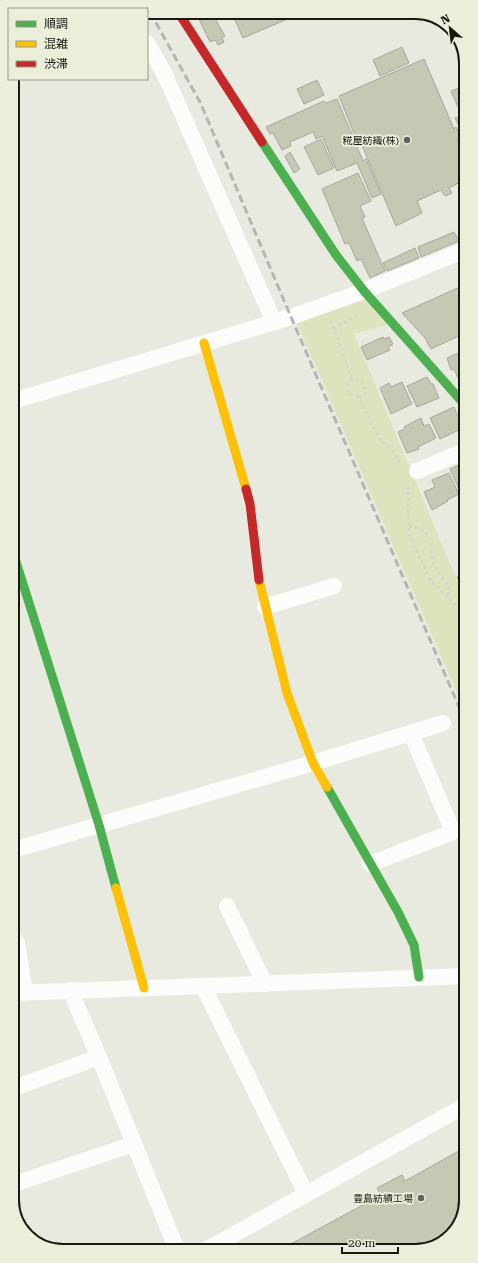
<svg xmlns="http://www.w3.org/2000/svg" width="478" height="1263" font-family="'Roboto Serif','Noto Sans JP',serif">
	<rect width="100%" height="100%" fill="#e8eadf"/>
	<path fill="#dde4bd" d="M 366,297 L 387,325 L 354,334 L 465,600 L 465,711 L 296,321 Z"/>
	<path fill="#c5c8b3" stroke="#a6a89f" d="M 195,12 L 208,12 L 197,17 Z
		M 223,12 L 230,12 L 230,17 L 223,17 Z
		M 254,12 L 304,12 L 243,38 L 235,20 Z
		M 212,13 L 225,36 L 222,38 L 224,42 L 218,45 L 215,40 L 210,42 L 199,19 Z
		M 449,25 L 463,48 L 461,49 L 448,26 Z
		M 402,47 L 409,63 L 380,76 L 373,60 Z
		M 424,59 L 454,129 L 456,127 L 458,131 L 461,130 L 463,134 L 457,138 L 464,153 L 464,180 L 449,188 L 452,193 L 445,196 L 441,190 L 417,201 L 422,213 L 396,226 L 361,143 L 358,144 L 339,96 Z
		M 317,80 L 324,95 L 304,104 L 297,89 Z
		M 464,86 L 464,113 L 461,114 L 451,91 Z
		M 337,99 L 363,161 L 366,159 L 381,194 L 372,198 L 357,163 L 337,171 L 322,136 L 316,139 L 313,132 L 290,142 L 291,146 L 282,150 L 273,133 L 270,134 L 266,127 L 324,101 L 326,103 Z
		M 464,115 L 464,131 L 462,126 L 460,128 L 455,118 Z
		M 321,139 L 334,168 L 318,175 L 304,147 Z
		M 290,152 L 300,169 L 294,173 L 285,156 Z
		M 358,173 L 371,201 L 360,206 L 365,217 L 362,218 L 385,271 L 370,278 L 361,259 L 357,261 L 349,243 L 345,244 L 322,189 Z
		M 454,232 L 459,241 L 421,257 L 418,247 Z
		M 415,248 L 419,258 L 387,271 L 383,263 Z
		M 462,286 L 465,292 L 465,296 L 458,299 L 465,313 L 465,333 L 431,349 L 425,338 L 402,313 Z
		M 383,337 L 384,339 L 389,337 L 393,344 L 388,347 L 390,350 L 367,360 L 361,347 Z
		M 465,350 L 465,381 L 462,382 L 461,379 L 459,380 L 454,369 L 451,370 L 447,358 Z
		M 427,377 L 431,384 L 433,384 L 439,398 L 417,407 L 407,386 Z
		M 402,382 L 412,404 L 391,414 L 380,388 L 389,383 L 391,387 Z
		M 454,407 L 463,428 L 440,439 L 430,418 Z
		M 421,418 L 424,426 L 429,424 L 436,438 L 418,447 L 419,449 L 407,453 L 398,432 L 405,429 L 404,427 Z
		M 465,462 L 465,489 L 460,491 L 450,469 Z
		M 449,473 L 459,494 L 447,500 L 448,501 L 432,510 L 424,492 L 435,487 L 432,480 Z
		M 462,574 L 464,578 L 459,581 L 457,577 Z
		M 466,1147 L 466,1200 L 456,1231 L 428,1249 L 280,1250 L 381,1195 L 377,1188 L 402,1175 L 405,1181 Z"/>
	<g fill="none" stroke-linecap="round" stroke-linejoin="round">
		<path stroke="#d3d3d1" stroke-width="2.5" stroke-dasharray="3 3" stroke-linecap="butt" d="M 331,320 L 352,380
			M 334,329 L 358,314
			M 359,398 L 366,391 L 363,383 L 357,379 L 352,380 L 347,385 C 347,395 351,395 359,398 L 379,438 L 395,453 L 400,466
			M 407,486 L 408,489 L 409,534 L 431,582 L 461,610 L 465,635
			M 409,526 C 425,529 430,534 431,550 C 432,554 432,559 433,563 C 437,572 445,579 450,590 L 447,597"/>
		<path stroke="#fcfcfa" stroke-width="16" d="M 147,43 L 164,73 L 274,322
			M 13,401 L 291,317 L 364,291 L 465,250
			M 417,471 L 465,451
			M 265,607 L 334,586
			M 13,850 L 313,763 L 443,723
			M 370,864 L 453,832 L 411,733
			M 227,906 L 265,984
			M 17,942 L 25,993
			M 203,986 L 306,1194
			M 70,990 L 99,1057 L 177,1250
			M 13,993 L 466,976
			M 14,1088 L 99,1057
			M 14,1184 L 134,1144
			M 206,1250 L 466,1105"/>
		<path stroke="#4caf50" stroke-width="9" d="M 262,142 L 336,255 L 364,291 L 465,405
			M 13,552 L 99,825 L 116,888
			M 327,787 L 398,912 L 414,945 L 419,977"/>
		<path stroke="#ffc107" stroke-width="9" d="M 204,343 L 246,489
			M 259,580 L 287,693 L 313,763 L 327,787
			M 116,888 L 144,988"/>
		<path stroke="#c62828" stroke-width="9" d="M 178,12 L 262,142
			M 246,489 L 250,504 L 259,580"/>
		<path stroke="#b5b6b3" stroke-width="3" stroke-dasharray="8 4" stroke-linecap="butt" d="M 150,12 L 200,102 L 291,317 L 465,721"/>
	</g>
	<g fill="#61625a" stroke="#ebefda" stroke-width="1.5">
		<circle cx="407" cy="140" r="4"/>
		<circle cx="421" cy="1198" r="4"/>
	</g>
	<g text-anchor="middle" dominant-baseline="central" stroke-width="3.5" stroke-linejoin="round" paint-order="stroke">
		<g font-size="10" fill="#181912" stroke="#ebefda" text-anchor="end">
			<text x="399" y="140">糀屋紡織(株)</text>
			<text x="413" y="1198">豊島紡績工場</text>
		</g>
	</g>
	<path d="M0 0H478V1263H0ZM63 19H415A44 44 0 0 1 459 63V1200A44 44 0 0 1 415 1244H63A44 44 0 0 1 19 1200V63A44 44 0 0 1 63 19Z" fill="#ebefda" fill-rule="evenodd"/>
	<path fill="none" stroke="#181912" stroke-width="2" d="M63 19H415A44 44 0 0 1 459 63V1200A44 44 0 0 1 415 1244H63A44 44 0 0 1 19 1200V63A44 44 0 0 1 63 19Z"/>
	<rect x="8" y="8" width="140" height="72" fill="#ebefda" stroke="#97998a"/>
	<rect x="16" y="21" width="20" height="6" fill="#4caf50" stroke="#97998a"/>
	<text x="44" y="28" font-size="12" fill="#181912">順調</text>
	<rect x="16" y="41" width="20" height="6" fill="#ffc107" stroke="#97998a"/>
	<text x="44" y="48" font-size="12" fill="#181912">混雑</text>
	<rect x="16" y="61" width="20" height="6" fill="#c62828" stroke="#97998a"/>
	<text x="44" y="68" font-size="12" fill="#181912">渋滞</text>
	<g transform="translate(450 28) rotate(332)" stroke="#ebefda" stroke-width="3" paint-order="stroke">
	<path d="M0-3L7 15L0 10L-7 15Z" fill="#181912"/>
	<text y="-6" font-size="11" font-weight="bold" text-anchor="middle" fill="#181912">N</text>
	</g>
	<path d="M342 1247v6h56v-6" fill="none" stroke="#181912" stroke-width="2"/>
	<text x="348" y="1247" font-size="12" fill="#181912" stroke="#ebefda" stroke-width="3" paint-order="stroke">20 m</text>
</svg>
